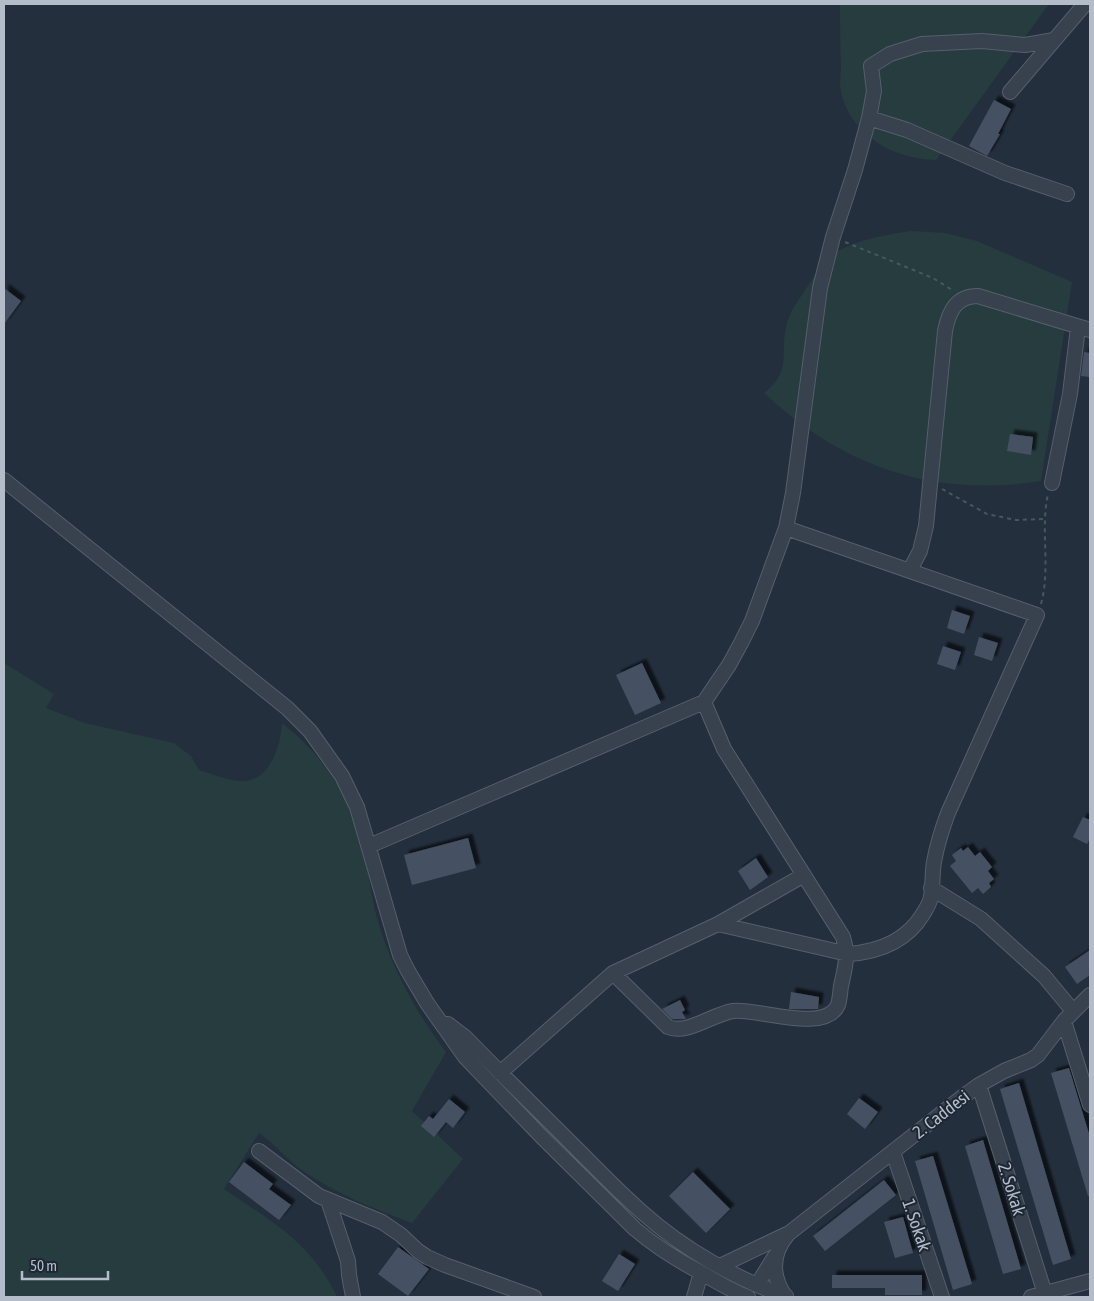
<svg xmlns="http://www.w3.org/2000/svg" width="1094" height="1301" font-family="'Asap Condensed',sans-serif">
	<defs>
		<filter id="shadow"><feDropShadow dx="4.5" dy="-4.5" stdDeviation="1" flood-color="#0009"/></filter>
	</defs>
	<rect width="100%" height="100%" fill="#242f3e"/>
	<path fill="#263c3f" d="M 840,4 L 1049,4 L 936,160 C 894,159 851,136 841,92 C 839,83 841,74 841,65 C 840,45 840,24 840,4 Z
		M 911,231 L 945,233 L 977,241 L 1072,282 L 1041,481 C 933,498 843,467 764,393 C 792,371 780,356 786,327 C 789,313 797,302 805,290 C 812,281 817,270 825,261 C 841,243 887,234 911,231 Z
		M 4,663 L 54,694 L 46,708 L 85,723 L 174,743 L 191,756 L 199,770 C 212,774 232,782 245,781 C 271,779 281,744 282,723 C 324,756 352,798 364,851 C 369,873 371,896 377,918 C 391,967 415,1011 446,1052 L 412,1111 L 463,1159 L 412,1223 C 375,1209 336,1194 303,1171 C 287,1160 275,1144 259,1133 L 224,1189 C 271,1221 312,1243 337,1297 L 4,1297 Z"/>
	<path fill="#455162" filter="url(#shadow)" d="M 994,100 L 1011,109 L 998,134 L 1000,134 L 987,156 L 969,146 Z
		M 4,288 L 21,301 L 4,324 Z
		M 1084,352 L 1090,353 L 1090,377 L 1081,376 Z
		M 1010,434 L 1033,437 L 1031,455 L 1007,451 Z
		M 952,610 L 970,616 L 964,634 L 947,628 Z
		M 979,637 L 998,643 L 992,661 L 974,655 Z
		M 943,646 L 961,652 L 955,670 L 937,664 Z
		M 642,663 L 661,703 L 635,715 L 616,675 Z
		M 1083,817 L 1090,820 L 1090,838 L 1087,844 L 1073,837 Z
		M 468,838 L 476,868 L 412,885 L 404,855 Z
		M 968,847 L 975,856 L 980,852 L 992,867 L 988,871 L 994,879 L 989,883 L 991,887 L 983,894 L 978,888 L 972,893 L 950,866 L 956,861 L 952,855 L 961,848 L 963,851 Z
		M 756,858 L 768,877 L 750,890 L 738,871 Z
		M 1090,950 L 1090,975 L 1077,984 L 1065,967 Z
		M 791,992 L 819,997 L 818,1009 L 789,1009 Z
		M 680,1000 L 685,1010 L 682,1012 L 686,1019 L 672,1019 L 662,1009 Z
		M 1069,1068 L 1090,1137 L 1090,1196 L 1088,1196 L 1051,1073 Z
		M 1019,1083 L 1071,1259 L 1053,1265 L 1000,1089 Z
		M 859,1098 L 878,1112 L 865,1129 L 847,1114 Z
		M 449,1099 L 465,1112 L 453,1128 L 446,1122 L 434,1137 L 421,1126 L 429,1116 L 433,1119 Z
		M 983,1140 L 1021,1269 L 1003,1274 L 965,1146 Z
		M 933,1156 L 972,1284 L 953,1290 L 915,1161 Z
		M 244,1162 L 273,1184 L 269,1189 L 291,1205 L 279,1220 L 229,1182 Z
		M 693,1172 L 730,1209 L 706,1233 L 669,1196 Z
		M 884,1180 L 896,1195 L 825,1251 L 813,1236 Z
		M 903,1217 L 913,1253 L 895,1258 L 884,1222 Z
		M 398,1247 L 429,1269 L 408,1296 L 378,1274 Z
		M 619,1254 L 635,1264 L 618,1291 L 602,1281 Z
		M 832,1275 L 922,1275 L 922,1295 L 885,1295 L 885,1288 L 832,1288 Z"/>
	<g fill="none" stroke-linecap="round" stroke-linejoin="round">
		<defs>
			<path id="minor" d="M 1010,92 L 1085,4
				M 869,118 L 907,130 L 1005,173 L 1067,194
				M 4,480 L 287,708 L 310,731 L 342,776 L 357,807 L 400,955 L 408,971 L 427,1003 L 465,1057 L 540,1135 L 635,1229 C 655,1246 677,1260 700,1272 C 716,1281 731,1291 748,1297
				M 1052,483 L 1070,394 L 1078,327
				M 910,570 L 920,551 L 926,526 L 945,331 C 949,311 956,296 978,296 L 1090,330
				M 369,846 L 704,702 L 729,665 L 741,643 L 752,621 L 786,528 L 793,493 L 820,288 L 833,237 L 855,170 L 869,118 L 874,91 L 871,66 L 890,54 L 922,44 L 982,41 L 1025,45 L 1054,40
				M 931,888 L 981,919 L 1044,976 L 1073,1011
				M 718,924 L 848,954 C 878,952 906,942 923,914 C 926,909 930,903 931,897 C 933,885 932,873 934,862 C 937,845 942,829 948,813 L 1037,615 L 786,528
				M 613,973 L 668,1027 C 687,1035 713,1014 733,1011 C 758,1008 825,1034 838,1005 C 840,999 840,992 841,986 C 845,967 849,956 843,937 L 724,749 L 704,702
				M 1064,1021 L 1090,1105
				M 448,1024 L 465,1037 C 502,1075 540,1112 578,1150 C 599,1171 620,1193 643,1213 C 682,1248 737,1280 786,1296
				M 500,1073 L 613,973 L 718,924 L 804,875
				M 979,1085 L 1046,1297
				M 259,1151 L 319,1196 L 382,1222 L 401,1235 L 418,1251 L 427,1257 L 445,1265 L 534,1297
				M 893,1152 L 942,1297
				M 328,1200 L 348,1261 L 349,1275 L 353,1297
				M 720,1266 L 787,1234
				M 757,1285 L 775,1256
				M 785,1296 C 771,1275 772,1253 788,1234 L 961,1098 L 979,1085 L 1004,1071 L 1031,1060 L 1038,1055 L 1064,1021 L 1090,995
				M 694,1297 L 701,1273
				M 1031,1297 L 1090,1281"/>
		</defs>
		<use href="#minor" stroke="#565f6c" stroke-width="16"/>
		<path stroke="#44595c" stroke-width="2" stroke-dasharray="4 4" stroke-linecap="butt" d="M 845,242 L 933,278 L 952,290
			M 942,489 L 987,514 L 1016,520 L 1045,519
			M 1041,604 C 1051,568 1040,530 1048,494"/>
		<use href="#minor" stroke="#38414e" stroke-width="14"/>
	</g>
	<g text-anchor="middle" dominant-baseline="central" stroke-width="4" stroke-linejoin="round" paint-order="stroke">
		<g font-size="18" fill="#b4bcc9" stroke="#1d2633">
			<text transform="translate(941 1114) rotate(-38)">2. Caddesi</text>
			<text transform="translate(1012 1189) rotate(73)">2. Sokak</text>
			<text transform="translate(917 1225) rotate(71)">1. Sokak</text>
		</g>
	</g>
	<rect width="1094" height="1301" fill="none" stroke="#b4bcc9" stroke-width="10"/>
	<path d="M22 1271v8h86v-8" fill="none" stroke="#b4bcc9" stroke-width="2.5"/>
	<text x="30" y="1271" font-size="15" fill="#b4bcc9" stroke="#1d2633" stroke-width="4" paint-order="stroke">50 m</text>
</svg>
